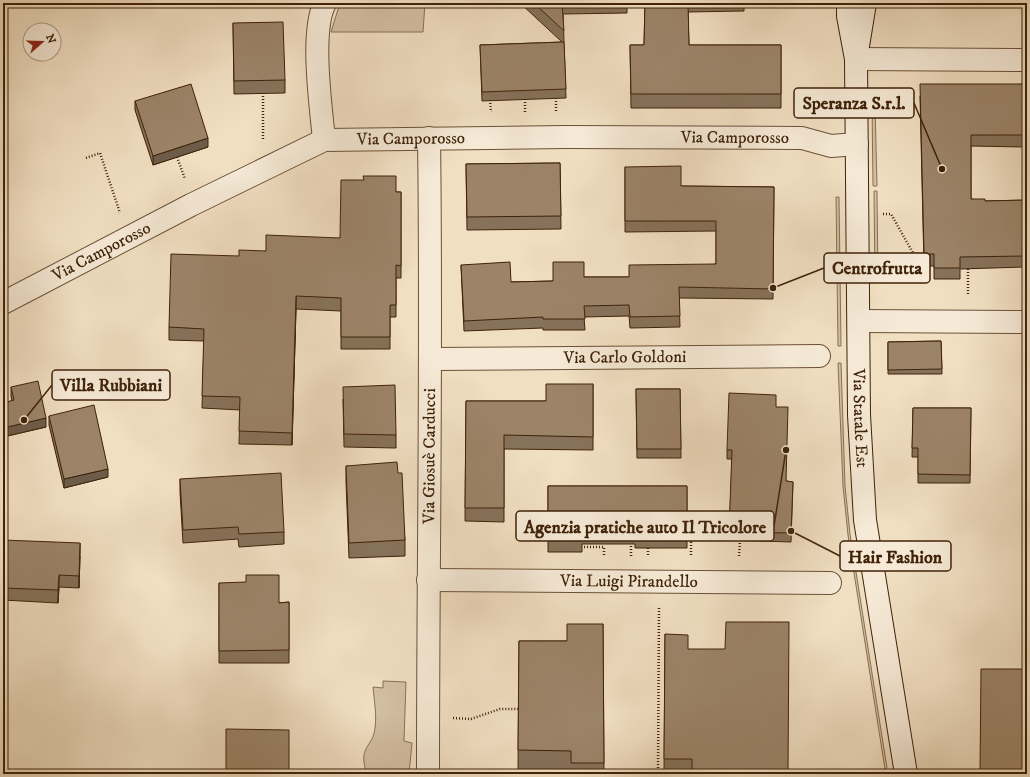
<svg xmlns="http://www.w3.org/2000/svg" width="1030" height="777" font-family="'IM FELL DW Pica',serif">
	<rect width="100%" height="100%" fill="#f1dfc2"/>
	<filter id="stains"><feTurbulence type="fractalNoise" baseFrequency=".005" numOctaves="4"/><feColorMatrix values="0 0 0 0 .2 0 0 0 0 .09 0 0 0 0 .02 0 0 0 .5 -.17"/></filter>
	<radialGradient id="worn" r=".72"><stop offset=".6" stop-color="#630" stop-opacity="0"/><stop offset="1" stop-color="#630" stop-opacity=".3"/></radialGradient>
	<path fill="#d3bfa3" stroke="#897056" d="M 340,3 L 425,3 L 423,32 L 331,32 Z
		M 872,105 L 875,105 L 877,186 L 873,186 Z
		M 874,191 L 877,191 L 878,281 L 875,281 Z
		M 836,197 L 839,197 L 841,346 L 838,346 Z
		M 838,363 L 841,363 L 845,486 L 850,534 L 887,768 L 885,769 L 848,535 L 843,486 Z
		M 383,681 L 406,682 L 404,741 L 412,743 L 409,774 L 367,774 C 357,746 373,748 375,728 C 377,715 374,700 373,687 L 383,688 Z"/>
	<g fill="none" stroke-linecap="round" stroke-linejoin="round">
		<defs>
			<g id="street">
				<path d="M 856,59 L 1027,60"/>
				<path d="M 324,140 C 321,107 310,31 325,3"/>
				<path id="s1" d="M 3,303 L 191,205 L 324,140 L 565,137 L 802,138 L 831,146 L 857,144"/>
				<path d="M 859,321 L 1027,322"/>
				<path id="s2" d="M 431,359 L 819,356"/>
				<path id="s3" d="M 428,580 L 830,583"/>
				<path id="s4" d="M 428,774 C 428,562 432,350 429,138"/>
			</g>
			<g id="secondary">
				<path id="s5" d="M 848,3 L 848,16 L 856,59 L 859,415 L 865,520 L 906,774"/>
				<path d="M 858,46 L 865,3"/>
			</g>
		</defs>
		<use href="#street" stroke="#6c5137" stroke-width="24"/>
		<use href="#secondary" stroke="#3f2209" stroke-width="24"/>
		<path stroke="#3f2209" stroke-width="2.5" stroke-dasharray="1 2" stroke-linecap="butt" d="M 263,93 L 263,141
			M 556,98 L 556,111
			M 525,99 L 525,113
			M 490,100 L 491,112
			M 177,157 L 185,179
			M 86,158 L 100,153 L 120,213
			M 883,214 L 891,214 L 913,253 L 924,255
			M 968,269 L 968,295
			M 687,527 L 691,528 L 691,555
			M 581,547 L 604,547 L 604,555
			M 648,548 L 648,555
			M 631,556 L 631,541
			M 739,556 L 740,541
			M 453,718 L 471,719 L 500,709 L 519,709
			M 658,774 L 659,607"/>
		<use href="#street" stroke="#f6ead7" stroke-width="22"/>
		<use href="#secondary" stroke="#f6ead7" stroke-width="22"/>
	</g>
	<path fill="#86725a" stroke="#3f2209" d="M 520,3 L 627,3 L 627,13 L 563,14 L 566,98 L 482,101 L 480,45 L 562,42 Z
		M 645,3 L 744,3 L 744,11 L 688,12 L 689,45 L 781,45 L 781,108 L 631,108 L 630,45 L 644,45 Z
		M 233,23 L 285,80 L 285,93 L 234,94 Z
		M 1023,84 L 1023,147 L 971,146 L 971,199 L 985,201 L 1027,200 L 1027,275 L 1025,275 L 1025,267 L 960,269 L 960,279 L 934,279 L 934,266 L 924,266 L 920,96 Z
		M 135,101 L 208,147 L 153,165 L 135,110 Z
		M 560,163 L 561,229 L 467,230 L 466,164 Z
		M 625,167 L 681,186 L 774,187 L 773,299 L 679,298 L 680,327 L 630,328 L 629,316 L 584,317 L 585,330 L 543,330 L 543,328 L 464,331 L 461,265 L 511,282 L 553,281 L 584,277 L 629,277 L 716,264 L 716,231 L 625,232 Z
		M 396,192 L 401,192 L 401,278 L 396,278 L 396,317 L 390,317 L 390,349 L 341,349 L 341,311 L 296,309 L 292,445 L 239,444 L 240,410 L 202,408 L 204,341 L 169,340 L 169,327 L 239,256 L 266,251 L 340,238 Z
		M 941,341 L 942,374 L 888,374 L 888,342 Z
		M 593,384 L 593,450 L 504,449 L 504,522 L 465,521 L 466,401 L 546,401 Z
		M 11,387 L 46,427 L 3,437 L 3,403 L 12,401 L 11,396 Z
		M 636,389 L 680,389 L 681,458 L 637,458 Z
		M 343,399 L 396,435 L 396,448 L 344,447 Z
		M 776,407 L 786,481 L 793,482 L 791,542 L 729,540 L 732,459 L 727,459 L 727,450 Z
		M 913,408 L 971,408 L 970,483 L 918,483 L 918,457 L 912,457 Z
		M 49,416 L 108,477 L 64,488 L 49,425 Z
		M 346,466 L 398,473 L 405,540 L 405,556 L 349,558 L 346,482 Z
		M 180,479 L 284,532 L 284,544 L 239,547 L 238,539 L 183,543 L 180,492 Z
		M 548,486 L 687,486 L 687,548 L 635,548 L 635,544 L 582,544 L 582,552 L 548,552 Z
		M 3,540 L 80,556 L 79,588 L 59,587 L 58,603 L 3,600 Z
		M 219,583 L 279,603 L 289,602 L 289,663 L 219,663 Z
		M 603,624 L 604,774 L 571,774 L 571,771 L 518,771 L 519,641 L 567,641 Z
		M 665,634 L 688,649 L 788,774 L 664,774 Z"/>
	<path fill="#6d5c4a" stroke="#3f2209" d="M 208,138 L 208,147 L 153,165 L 153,156 Z
		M 6,254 L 6,263 L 3,264 L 3,255 Z
		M 296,296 L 296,309 L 292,445 L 292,433 Z
		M 46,418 L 46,427 L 3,437 L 3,428 Z
		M 108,469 L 108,477 L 64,488 L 64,479 Z
		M 80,543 L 80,556 L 79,588 L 79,576 Z
		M 59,575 L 59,587 L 58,603 L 58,590 Z"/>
	<path fill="#9c8469" stroke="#3f2209" d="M 534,3 L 562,3 L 564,31 Z
		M 645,3 L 688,3 L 689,45 L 781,45 L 781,94 L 631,94 L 630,45 L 644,45 Z
		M 283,22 L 285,80 L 234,81 L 233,23 Z
		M 564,42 L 566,89 L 482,92 L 480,45 Z
		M 191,84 L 208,138 L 153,156 L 135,101 Z
		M 920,84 L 1023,84 L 1023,135 L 971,135 L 971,199 L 985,199 L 985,201 L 1027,200 L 1027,263 L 1025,263 L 1025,256 L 960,257 L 960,268 L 934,268 L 934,254 L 924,254 Z
		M 560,163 L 561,216 L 467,217 L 466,164 Z
		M 681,166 L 681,186 L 774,187 L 773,289 L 679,287 L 680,316 L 630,317 L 629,305 L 584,306 L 585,319 L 543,319 L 543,317 L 464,321 L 461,265 L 510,262 L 511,282 L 553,281 L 553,262 L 584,262 L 584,277 L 629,277 L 629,265 L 716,264 L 716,221 L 625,221 L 625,167 Z
		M 363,176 L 396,176 L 396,192 L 401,192 L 401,266 L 396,265 L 396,305 L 390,305 L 390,337 L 341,337 L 341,298 L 296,296 L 292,433 L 239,431 L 240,397 L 202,396 L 204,329 L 169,327 L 171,254 L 239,256 L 239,250 L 266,251 L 266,235 L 340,238 L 341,180 L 364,180 Z
		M 3,246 L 6,254 L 3,255 Z
		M 941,341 L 942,369 L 888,370 L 888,342 Z
		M 38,381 L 46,418 L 3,428 L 3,403 L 14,400 L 11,387 Z
		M 546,384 L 593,384 L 593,437 L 504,435 L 504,508 L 465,508 L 466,401 L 546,401 Z
		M 395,385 L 396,435 L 344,434 L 343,387 Z
		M 636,389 L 680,389 L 681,449 L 637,449 Z
		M 729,393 L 776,395 L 776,407 L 788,407 L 786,481 L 793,482 L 791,533 L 729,532 L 732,450 L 727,450 Z
		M 94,405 L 108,469 L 64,479 L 49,416 Z
		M 913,408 L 971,408 L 970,475 L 918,474 L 918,448 L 912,448 Z
		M 397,462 L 398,473 L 402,473 L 405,540 L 349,543 L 346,466 Z
		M 281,473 L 284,532 L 239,534 L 238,527 L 183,530 L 180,479 Z
		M 548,486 L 687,486 L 687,533 L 635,533 L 635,530 L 581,530 L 582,537 L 548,537 Z
		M 3,540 L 80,543 L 79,576 L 59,575 L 58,590 L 3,588 Z
		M 246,575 L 279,575 L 279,603 L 289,602 L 289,650 L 219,651 L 219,583 L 246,582 Z
		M 726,622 L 789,622 L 788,774 L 692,774 L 692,759 L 664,759 L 665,634 L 688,635 L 688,649 L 725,649 Z
		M 567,624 L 603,624 L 604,763 L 571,763 L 571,751 L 518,750 L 519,641 L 567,641 Z
		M 981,669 L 1027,669 L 1027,774 L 980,774 Z
		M 226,729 L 289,730 L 289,774 L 226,774 Z"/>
	<g text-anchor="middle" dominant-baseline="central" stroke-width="3" stroke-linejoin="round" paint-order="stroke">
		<g font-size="17" fill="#3f2209" stroke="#f6ead7">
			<text stroke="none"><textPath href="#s1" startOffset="771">Via Camporosso</textPath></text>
			<text stroke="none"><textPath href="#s1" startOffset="447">Via Camporosso</textPath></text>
			<text stroke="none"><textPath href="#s1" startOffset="111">Via Camporosso</textPath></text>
			<text stroke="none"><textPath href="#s2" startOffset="194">Via Carlo Goldoni</textPath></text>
			<text stroke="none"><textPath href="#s5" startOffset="416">Via Statale Est</textPath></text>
			<text stroke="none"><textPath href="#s4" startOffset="318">Via Giosuè Carducci</textPath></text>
			<text stroke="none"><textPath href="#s3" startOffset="201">Via Luigi Pirandello</textPath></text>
		</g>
	</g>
	<path fill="none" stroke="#3f2209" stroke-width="1.5" d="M942 169L914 103M773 288L824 268M24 420L52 385M786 450L774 526M791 531L840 556"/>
	<g fill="#3f2209" stroke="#f6ead7" stroke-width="1.5">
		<circle cx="942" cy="169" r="4"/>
		<circle cx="773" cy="288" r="4"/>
		<circle cx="24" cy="420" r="4"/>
		<circle cx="786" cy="450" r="4"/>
		<circle cx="791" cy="531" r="4"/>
	</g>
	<g fill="#f6ead7" stroke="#3f2209" stroke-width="1.5">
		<rect x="794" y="88" width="120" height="30" rx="4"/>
		<rect x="824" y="253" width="106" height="30" rx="4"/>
		<rect x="52" y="370" width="118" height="30" rx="4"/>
		<rect x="516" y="511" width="258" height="30" rx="4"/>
		<rect x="840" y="541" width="111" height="30" rx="4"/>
	</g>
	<g font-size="18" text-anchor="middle" font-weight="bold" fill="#3f2209">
		<text x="854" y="109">Speranza S.r.l.</text>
		<text x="877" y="274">Centrofrutta</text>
		<text x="111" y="391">Villa Rubbiani</text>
		<text x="645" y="533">Agenzia pratiche auto Il Tricolore</text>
		<text x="895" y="563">Hair Fashion</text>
	</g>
	<rect width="1030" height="777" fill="none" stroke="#f1dfc2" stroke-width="16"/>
	<rect x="4" y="4" width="1022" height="769" fill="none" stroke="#3f2209" stroke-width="2"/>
	<rect x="8" y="8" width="1014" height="761" fill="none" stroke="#3f2209"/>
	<g transform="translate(42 42) rotate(70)"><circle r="19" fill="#f6ead7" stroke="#ad9a85"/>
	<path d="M0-3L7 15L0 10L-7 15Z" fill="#8f2418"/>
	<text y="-6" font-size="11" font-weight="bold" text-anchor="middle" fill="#3f2209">N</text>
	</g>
	<rect width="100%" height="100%" filter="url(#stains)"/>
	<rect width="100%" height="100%" fill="url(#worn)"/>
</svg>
